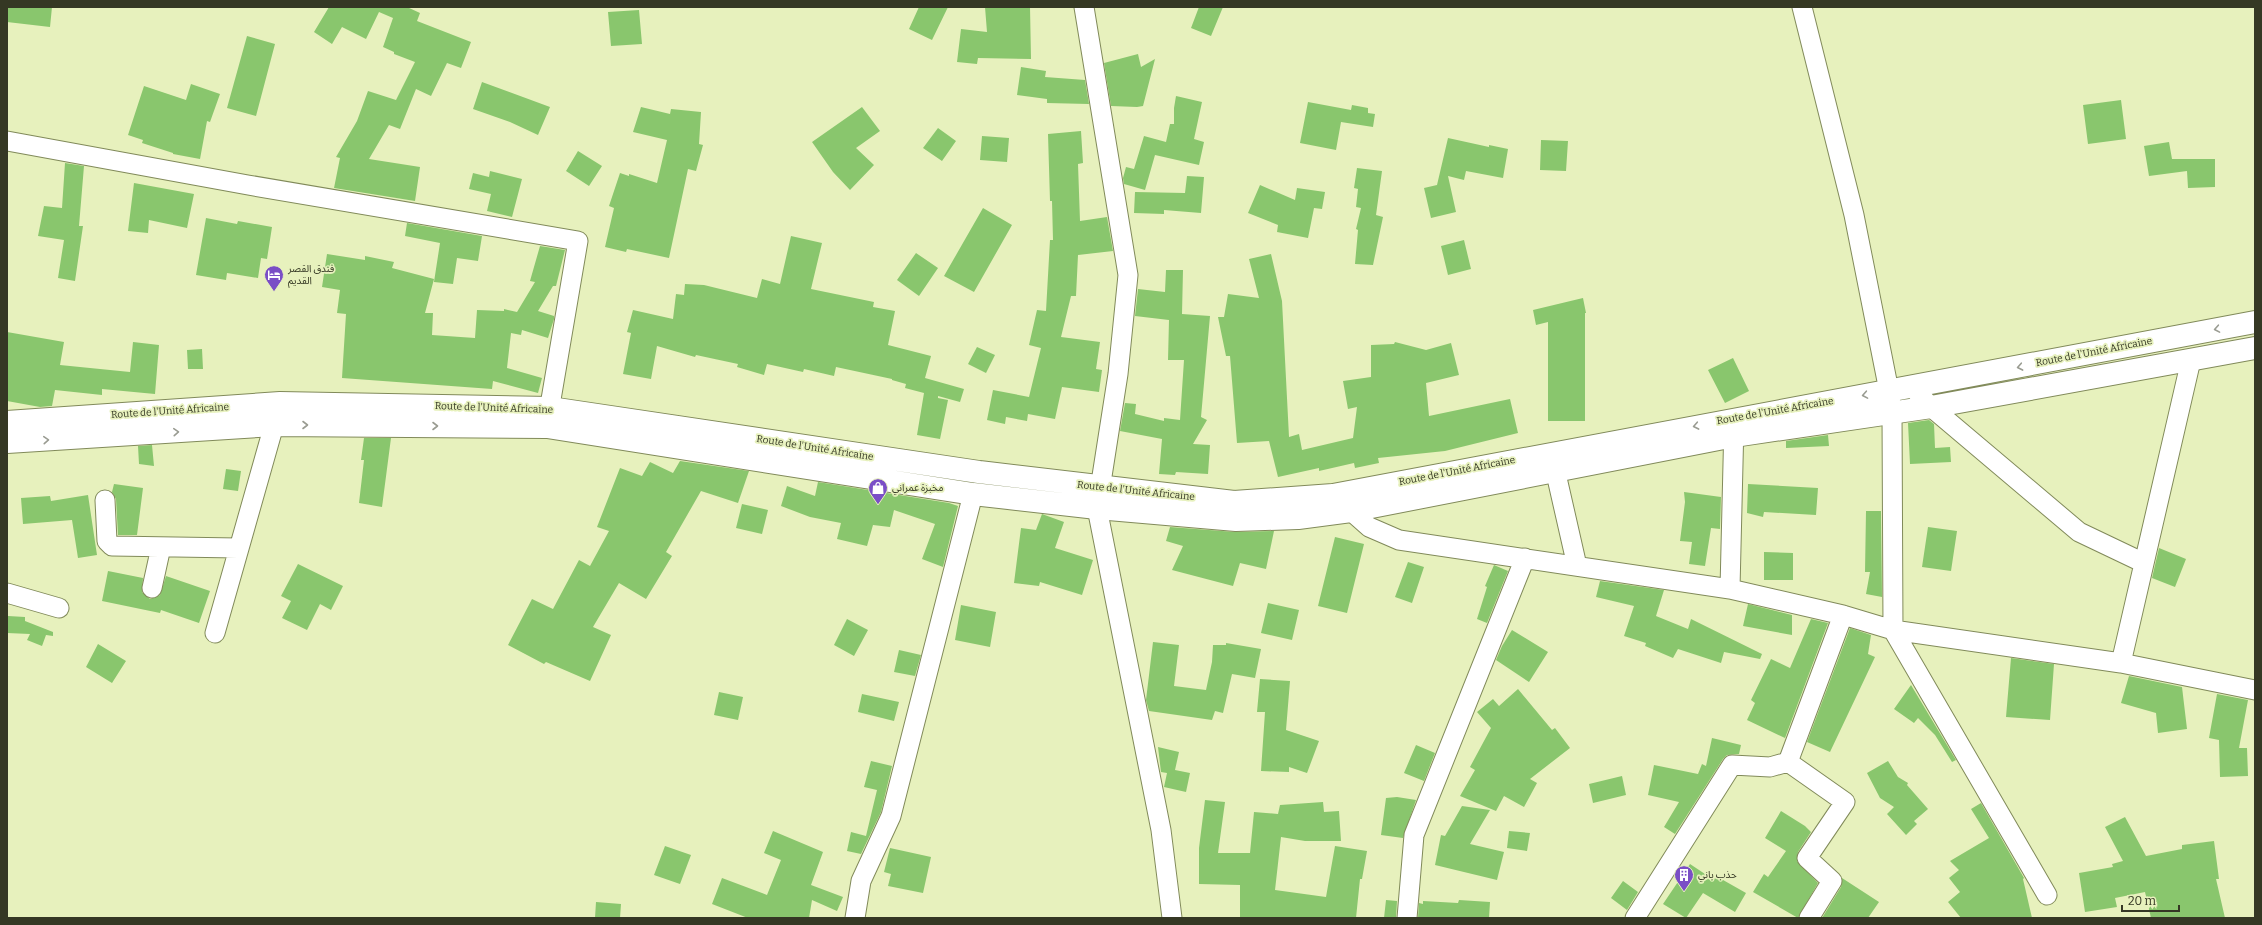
<svg xmlns="http://www.w3.org/2000/svg" width="2262" height="925" font-family="Bitter,'Noto Sans Arabic',serif">
	<rect width="100%" height="100%" fill="#e7f1bd"/>
	<path fill="#89c66d" d="M 7,7 L 52,7 L 50,27 L 7,22 Z
		M 329,7 L 407,7 L 420,13 L 417,21 L 471,42 L 461,68 L 447,63 L 431,96 L 416,89 L 400,129 L 389,125 L 369,159 L 420,167 L 415,201 L 334,188 L 340,158 L 336,157 L 357,121 L 368,91 L 396,100 L 415,62 L 394,54 L 394,52 L 383,47 L 393,18 L 379,12 L 366,39 L 342,27 L 332,44 L 314,32 Z
		M 919,7 L 948,7 L 932,40 L 909,29 Z
		M 985,7 L 1030,7 L 1031,59 L 978,58 L 977,64 L 957,62 L 961,29 L 987,32 Z
		M 1199,7 L 1223,7 L 1211,36 L 1191,28 Z
		M 639,10 L 642,44 L 611,46 L 608,12 Z
		M 247,36 L 275,44 L 256,116 L 227,108 Z
		M 1138,54 L 1141,67 L 1155,59 L 1143,106 L 1137,107 L 1111,106 L 1104,63 Z
		M 1021,67 L 1046,71 L 1045,77 L 1085,80 L 1089,104 L 1047,103 L 1047,99 L 1017,95 Z
		M 482,82 L 550,107 L 538,135 L 510,122 L 473,109 Z
		M 191,84 L 220,94 L 210,122 L 207,121 L 200,159 L 173,154 L 173,153 L 142,143 L 143,140 L 128,135 L 144,86 L 186,100 Z
		M 1176,96 L 1202,102 L 1194,139 L 1204,142 L 1199,165 L 1155,155 L 1145,190 L 1124,184 L 1123,178 L 1126,167 L 1134,169 L 1144,136 L 1166,142 L 1170,124 L 1174,124 L 1174,108 Z
		M 2121,100 L 2126,139 L 2088,144 L 2083,105 Z
		M 1308,102 L 1351,110 L 1352,105 L 1368,108 L 1368,113 L 1375,114 L 1373,127 L 1341,122 L 1336,150 L 1300,143 Z
		M 641,107 L 670,114 L 671,109 L 701,112 L 699,144 L 703,145 L 696,171 L 688,169 L 669,258 L 627,249 L 626,252 L 605,247 L 614,208 L 609,206 L 620,173 L 629,176 L 629,174 L 657,183 L 667,140 L 633,132 Z
		M 862,107 L 880,131 L 856,148 L 874,165 L 850,190 L 833,172 L 812,142 Z
		M 938,128 L 956,141 L 942,161 L 923,148 Z
		M 1081,131 L 1083,163 L 1078,164 L 1080,221 L 1107,217 L 1113,251 L 1078,255 L 1076,296 L 1071,296 L 1061,337 L 1100,342 L 1096,369 L 1102,370 L 1099,392 L 1062,387 L 1055,419 L 1028,414 L 1027,421 L 1006,417 L 1005,424 L 987,420 L 993,390 L 1029,397 L 1041,348 L 1029,345 L 1037,310 L 1046,311 L 1050,240 L 1053,240 L 1052,201 L 1050,201 L 1048,134 Z
		M 982,136 L 1009,138 L 1007,162 L 980,160 Z
		M 1448,138 L 1489,147 L 1489,145 L 1508,149 L 1503,178 L 1466,171 L 1464,180 L 1448,176 L 1456,212 L 1431,218 L 1424,188 L 1437,185 Z
		M 1541,140 L 1568,141 L 1566,171 L 1540,170 Z
		M 2169,142 L 2172,159 L 2215,159 L 2215,187 L 2188,188 L 2187,171 L 2149,176 L 2144,146 Z
		M 578,151 L 602,166 L 589,186 L 566,171 Z
		M 65,163 L 84,166 L 79,226 L 83,226 L 75,281 L 58,278 L 64,240 L 38,236 L 44,206 L 62,208 Z
		M 1357,168 L 1382,171 L 1376,215 L 1383,217 L 1373,265 L 1355,264 L 1358,230 L 1356,229 L 1361,208 L 1356,207 L 1358,189 L 1354,188 Z
		M 490,171 L 522,179 L 512,217 L 487,211 L 491,194 L 469,189 L 473,173 L 489,177 Z
		M 1187,176 L 1204,177 L 1201,213 L 1164,210 L 1164,214 L 1134,213 L 1135,192 L 1185,193 Z
		M 134,183 L 194,194 L 187,228 L 149,220 L 148,233 L 128,231 Z
		M 1260,185 L 1295,200 L 1297,188 L 1325,192 L 1322,209 L 1314,208 L 1308,238 L 1277,232 L 1278,225 L 1248,213 Z
		M 983,208 L 1012,225 L 974,292 L 944,276 Z
		M 206,218 L 237,224 L 238,221 L 272,227 L 267,259 L 261,258 L 258,278 L 227,273 L 226,280 L 196,275 Z
		M 407,223 L 482,236 L 478,261 L 457,258 L 453,284 L 434,282 L 440,243 L 405,236 Z
		M 791,236 L 822,243 L 811,289 L 874,302 L 873,307 L 895,311 L 888,345 L 931,356 L 925,378 L 964,389 L 960,402 L 938,396 L 938,398 L 948,400 L 940,439 L 917,435 L 924,393 L 905,388 L 906,384 L 892,380 L 892,379 L 836,367 L 834,376 L 804,369 L 803,372 L 767,364 L 764,375 L 737,367 L 738,364 L 696,355 L 695,357 L 657,346 L 651,379 L 623,374 L 631,333 L 627,332 L 633,310 L 673,319 L 676,294 L 684,295 L 685,284 L 704,285 L 757,298 L 762,279 L 780,284 Z
		M 1464,240 L 1471,269 L 1448,275 L 1441,246 Z
		M 540,246 L 565,250 L 556,286 L 553,286 L 538,311 L 554,316 L 554,319 L 548,338 L 522,330 L 521,335 L 511,333 L 507,368 L 542,378 L 538,393 L 493,381 L 492,389 L 342,378 L 346,314 L 337,313 L 340,290 L 322,287 L 327,254 L 365,260 L 365,256 L 394,262 L 392,268 L 434,279 L 425,313 L 433,313 L 432,335 L 475,338 L 477,310 L 504,311 L 504,309 L 517,312 L 535,282 L 530,281 Z
		M 916,253 L 938,268 L 919,296 L 897,280 Z
		M 1271,254 L 1282,301 L 1289,437 L 1299,434 L 1302,450 L 1353,438 L 1357,407 L 1348,409 L 1343,381 L 1371,377 L 1371,345 L 1394,344 L 1395,342 L 1426,350 L 1451,343 L 1459,375 L 1426,383 L 1429,416 L 1510,399 L 1518,433 L 1445,451 L 1378,458 L 1379,463 L 1355,468 L 1354,463 L 1319,471 L 1319,468 L 1278,477 L 1269,441 L 1237,443 L 1230,356 L 1226,356 L 1218,317 L 1224,317 L 1228,294 L 1259,298 L 1249,259 Z
		M 1166,270 L 1183,270 L 1182,314 L 1210,316 L 1201,417 L 1207,420 L 1193,444 L 1210,445 L 1208,474 L 1176,472 L 1175,475 L 1159,474 L 1162,439 L 1120,431 L 1125,403 L 1136,404 L 1135,414 L 1164,421 L 1164,418 L 1180,420 L 1184,360 L 1168,360 L 1169,320 L 1135,316 L 1138,289 L 1165,292 Z
		M 1583,298 L 1586,313 L 1585,313 L 1585,421 L 1548,421 L 1548,322 L 1536,325 L 1533,310 Z
		M 7,332 L 64,342 L 60,365 L 130,372 L 133,342 L 159,345 L 155,394 L 102,389 L 102,395 L 55,390 L 52,406 L 40,407 L 7,401 Z
		M 977,347 L 995,355 L 986,373 L 968,364 Z
		M 202,349 L 203,369 L 188,369 L 187,350 Z
		M 1733,358 L 1749,391 L 1725,403 L 1708,370 Z
		M 1929,420 L 1934,424 L 1935,448 L 1950,447 L 1951,462 L 1910,464 L 1908,423 Z
		M 1828,435 L 1829,446 L 1786,448 L 1786,441 Z
		M 364,438 L 391,438 L 382,507 L 359,503 L 364,460 L 361,460 Z
		M 152,445 L 154,466 L 139,464 L 138,446 Z
		M 680,461 L 749,471 L 738,503 L 701,491 L 666,552 L 672,556 L 646,599 L 619,583 L 593,627 L 611,635 L 590,681 L 546,662 L 544,664 L 508,645 L 532,599 L 553,609 L 579,560 L 590,566 L 609,531 L 597,527 L 620,468 L 642,476 L 650,462 L 673,473 Z
		M 226,469 L 241,471 L 238,491 L 223,489 Z
		M 818,482 L 949,503 L 958,506 L 943,567 L 922,559 L 935,524 L 894,510 L 890,527 L 873,525 L 867,546 L 837,539 L 841,523 L 810,517 L 781,506 L 787,486 L 815,496 Z
		M 114,484 L 143,488 L 137,535 L 118,535 L 116,499 L 112,492 Z
		M 1748,484 L 1818,488 L 1816,515 L 1764,512 L 1763,517 L 1747,513 Z
		M 1684,492 L 1721,497 L 1720,529 L 1711,528 L 1705,566 L 1689,564 L 1692,542 L 1680,541 L 1685,502 Z
		M 88,495 L 97,555 L 78,558 L 72,520 L 23,524 L 21,498 L 50,496 L 51,501 Z
		M 742,504 L 768,510 L 762,534 L 736,528 Z
		M 1866,511 L 1881,511 L 1882,597 L 1866,594 L 1870,572 L 1865,572 Z
		M 1042,514 L 1064,522 L 1055,548 L 1093,560 L 1082,595 L 1040,582 L 1039,586 L 1014,583 L 1021,528 L 1036,530 Z
		M 1170,527 L 1235,532 L 1274,531 L 1266,569 L 1240,563 L 1233,586 L 1172,570 L 1183,546 L 1166,541 Z
		M 1928,527 L 1957,531 L 1951,571 L 1922,567 Z
		M 1335,537 L 1364,544 L 1347,613 L 1318,606 Z
		M 2159,548 L 2186,559 L 2175,587 L 2152,578 Z
		M 1764,552 L 1793,553 L 1793,580 L 1764,580 Z
		M 1408,562 L 1424,567 L 1412,603 L 1395,597 Z
		M 298,564 L 343,586 L 331,610 L 320,604 L 307,630 L 282,618 L 291,601 L 281,596 Z
		M 1494,565 L 1508,571 L 1487,623 L 1477,619 L 1487,587 L 1485,586 Z
		M 108,571 L 143,578 L 142,592 L 150,599 L 160,595 L 166,576 L 210,591 L 199,623 L 161,610 L 160,613 L 102,601 Z
		M 1600,581 L 1664,590 L 1656,616 L 1688,629 L 1691,619 L 1762,654 L 1760,659 L 1724,652 L 1721,663 L 1678,649 L 1673,658 L 1645,646 L 1646,643 L 1624,636 L 1634,606 L 1596,597 Z
		M 1268,603 L 1299,610 L 1292,640 L 1261,633 Z
		M 1748,604 L 1792,615 L 1792,635 L 1743,626 Z
		M 961,605 L 996,612 L 990,647 L 955,640 Z
		M 8,616 L 25,617 L 25,621 L 53,632 L 53,636 L 46,635 L 42,646 L 27,640 L 30,634 L 7,633 Z
		M 847,619 L 868,630 L 854,656 L 834,645 Z
		M 1811,619 L 1828,623 L 1785,738 L 1747,720 L 1755,703 L 1751,700 L 1771,659 L 1790,668 Z
		M 1850,628 L 1871,635 L 1868,654 L 1875,657 L 1830,752 L 1807,742 Z
		M 1512,630 L 1548,652 L 1529,682 L 1496,660 L 1502,646 Z
		M 1153,642 L 1179,645 L 1174,686 L 1206,690 L 1212,662 L 1213,645 L 1226,645 L 1226,643 L 1261,649 L 1255,678 L 1232,674 L 1223,713 L 1215,711 L 1212,720 L 1149,711 L 1146,700 Z
		M 98,644 L 126,661 L 112,683 L 86,667 Z
		M 899,650 L 921,655 L 915,676 L 894,672 Z
		M 2011,658 L 2054,664 L 2050,720 L 2006,717 Z
		M 2129,676 L 2182,687 L 2187,729 L 2158,733 L 2156,713 L 2121,703 Z
		M 1260,679 L 1290,681 L 1286,730 L 1319,741 L 1307,773 L 1289,767 L 1289,772 L 1261,771 L 1265,712 L 1257,712 Z
		M 1911,685 L 1956,760 L 1952,762 L 1935,735 L 1918,718 L 1914,723 L 1894,709 Z
		M 1518,689 L 1552,730 L 1555,728 L 1570,748 L 1530,779 L 1537,783 L 1524,807 L 1504,796 L 1496,811 L 1460,796 L 1475,770 L 1470,767 L 1491,728 L 1477,712 L 1493,699 L 1499,706 Z
		M 719,692 L 743,697 L 738,720 L 714,715 Z
		M 862,694 L 899,702 L 894,721 L 858,712 Z
		M 2217,694 L 2248,700 L 2239,748 L 2247,748 L 2248,776 L 2220,777 L 2219,740 L 2209,738 Z
		M 1712,738 L 1741,745 L 1739,754 L 1727,755 L 1723,759 L 1675,834 L 1664,827 L 1679,802 L 1648,795 L 1654,765 L 1698,774 L 1702,764 L 1706,766 Z
		M 1416,745 L 1435,753 L 1424,781 L 1404,773 Z
		M 1158,747 L 1179,752 L 1175,770 L 1190,773 L 1186,792 L 1164,787 L 1167,773 L 1161,772 Z
		M 871,761 L 892,766 L 881,812 L 861,854 L 847,851 L 851,832 L 866,836 L 877,790 L 864,787 Z
		M 1888,761 L 1898,777 L 1908,783 L 1907,785 L 1928,809 L 1914,821 L 1917,824 L 1906,835 L 1887,814 L 1894,807 L 1880,798 L 1867,773 Z
		M 1622,776 L 1626,795 L 1593,803 L 1589,784 Z
		M 1397,797 L 1416,800 L 1403,838 L 1381,835 L 1386,798 Z
		M 1205,800 L 1225,802 L 1218,853 L 1250,853 L 1254,812 L 1278,814 L 1280,805 L 1323,802 L 1324,812 L 1339,811 L 1341,841 L 1305,841 L 1281,837 L 1275,890 L 1326,897 L 1335,846 L 1367,851 L 1362,879 L 1360,879 L 1356,918 L 1240,918 L 1240,885 L 1199,884 L 1199,848 Z
		M 1981,803 L 2024,878 L 2023,879 L 2032,918 L 1961,918 L 1948,902 L 1960,892 L 1949,878 L 1959,870 L 1950,861 L 1989,838 L 1971,809 Z
		M 1462,806 L 1490,810 L 1470,844 L 1504,852 L 1497,880 L 1435,865 L 1441,835 L 1445,836 Z
		M 1781,811 L 1805,826 L 1811,832 L 1798,852 L 1797,861 L 1818,883 L 1798,918 L 1753,892 L 1764,874 L 1768,877 L 1786,851 L 1765,838 Z
		M 2125,817 L 2146,856 L 2182,849 L 2182,845 L 2214,841 L 2219,879 L 2216,879 L 2225,918 L 2151,918 L 2145,892 L 2115,898 L 2117,907 L 2085,912 L 2079,873 L 2113,867 L 2112,864 L 2123,861 L 2105,827 Z
		M 773,831 L 823,852 L 811,885 L 843,897 L 837,911 L 812,900 L 809,918 L 748,918 L 712,904 L 722,878 L 767,895 L 781,860 L 764,853 Z
		M 1509,831 L 1530,833 L 1527,851 L 1507,848 Z
		M 665,846 L 691,855 L 680,884 L 654,875 Z
		M 890,848 L 931,857 L 923,893 L 888,886 L 891,874 L 884,872 Z
		M 1690,864 L 1714,880 L 1716,876 L 1746,893 L 1735,912 L 1703,893 L 1686,918 L 1663,904 Z
		M 1842,878 L 1879,902 L 1868,918 L 1822,918 L 1841,887 Z
		M 1623,881 L 1638,892 L 1627,910 L 1611,898 Z
		M 1386,900 L 1397,901 L 1396,918 L 1384,918 Z
		M 1459,900 L 1490,902 L 1489,918 L 1418,918 L 1419,903 L 1423,904 L 1423,901 L 1458,903 Z
		M 596,902 L 621,904 L 620,918 L 595,918 Z"/>
	<g fill="none" stroke-linecap="round" stroke-linejoin="round">
		<defs>
			<path id="minor" d="M 1084,7 L 1128,275 L 1118,374 L 1097,508 L 1161,830 L 1172,918
				M 1802,7 L 1854,215 L 1889,391 L 1892,412 L 1893,630 L 2047,895
				M 7,141 L 248,185 L 578,241 L 547,423
				M 1913,388 L 1931,407 L 2079,532 L 2144,563
				M 1552,456 L 1577,566
				M 105,500 L 107,541 L 112,546 L 238,548
				M 1343,504 L 1369,527 L 1399,540 L 1730,589 L 1843,615 L 1893,630 L 2121,663 L 2255,690
				M 152,588 L 161,547
				M 1730,589 L 1734,422
				M 7,593 L 59,608
				M 215,633 L 274,425
				M 2121,663 L 2191,360
				M 855,918 L 861,881 L 891,816 L 973,494
				M 1407,918 L 1414,835 L 1525,558
				M 1635,918 L 1732,765 L 1770,767 L 1788,762
				M 1809,918 L 1832,881 L 1807,858 L 1845,802 L 1788,762 L 1843,615"/>
			<path id="secondary" d="M 7,422 L 280,403 L 550,408 L 979,472 L 1234,502 L 1333,495 L 2255,322
				M 7,442 L 274,425 L 547,427 L 973,494 L 1097,508 L 1236,520 L 1298,518 L 1351,511 L 1734,436 L 1931,407 L 2255,348"/>
		</defs>
		<use href="#minor" stroke="#818a5a" stroke-width="21"/>
		<use href="#secondary" stroke="#818a5a" stroke-width="24"/>
		<use href="#minor" stroke="#fff" stroke-width="19"/>
		<use href="#secondary" stroke="#fff" stroke-width="22"/>
	</g>
	<defs><path id="oneway-chevron" d="M-2-3.5L2.5 0L-2 3.5" fill="none" stroke-width="1.6" stroke-linecap="round" stroke-linejoin="round"/></defs>
	<g stroke="#9a9c92">
		<use href="#oneway-chevron" transform="translate(2217 329) rotate(170)"/>
		<use href="#oneway-chevron" transform="translate(2020 367) rotate(169)"/>
		<use href="#oneway-chevron" transform="translate(1865 395) rotate(170)"/>
		<use href="#oneway-chevron" transform="translate(305 425)"/>
		<use href="#oneway-chevron" transform="translate(435 426)"/>
		<use href="#oneway-chevron" transform="translate(1696 426) rotate(169)"/>
		<use href="#oneway-chevron" transform="translate(176 432) rotate(-4)"/>
		<use href="#oneway-chevron" transform="translate(46 440) rotate(-4)"/>
	</g>
	<defs>
		<symbol id="hotel-pin" viewBox="-11 -11 22 30"><path d="M0 17L-7.5 6A9.5 9.5 0 1 1 7.5 6Z" fill="#7a4ec6" stroke="#e7f1bd"/><path d="M-6-4.5h1.5V1H6V5H4.5V3h-9V5H-6ZM-4 0a1.8 1.8 0 1 1 3.6 0ZM.5 0V-2.5h3Q6-2.5 6 0Z" fill="#fff"/></symbol>
		<symbol id="shop-pin" viewBox="-11 -11 22 30"><path d="M0 17L-7.5 6A9.5 9.5 0 1 1 7.5 6Z" fill="#7a4ec6" stroke="#e7f1bd"/><path d="M-5-2.5h2.3a2.7 3.5 0 0 1 5.4 0H5L5.5 6h-11ZM-1.5-2.5h3a1.5 2.3 0 0 0-3 0Z" fill="#fff"/></symbol>
		<symbol id="building-pin" viewBox="-11 -11 22 30"><path d="M0 17L-7.5 6A9.5 9.5 0 1 1 7.5 6Z" fill="#7a4ec6" stroke="#e7f1bd"/><path d="M-4-6H4V6H1V3H-1V6H-4ZM-2.5-4.3h1.7v1.8h-1.7ZM.8-4.3h1.7v1.8H.8ZM-2.5-1h1.7V.8h-1.7ZM.8-1h1.7V.8H.8Z" fill="#fff"/></symbol>
	</defs>
	<g fill-rule="evenodd">
		<use href="#hotel-pin" x="263" y="264" width="22" height="30"/>
		<use href="#shop-pin" x="867" y="477" width="22" height="30"/>
		<use href="#building-pin" x="1673" y="864" width="22" height="30"/>
	</g>
	<g text-anchor="middle" dominant-baseline="central" stroke-width="3.5" stroke-linejoin="round" paint-order="stroke">
		<g font-size="10" fill="#353824" stroke="#e7f1bd" text-anchor="start">
			<text x="288" y="269">فندق القصر<tspan x="288" dy="12">القديم</tspan></text>
			<text x="892" y="488">مخبزة عمراني</text>
			<text x="1698" y="875">حذب باني</text>
		</g>
		<g font-size="10" fill="#353824" stroke="#e7f1bd">
			<text transform="translate(2094 352) rotate(-11)">Route de l'Unité Africaine</text>
			<text transform="translate(494 408) rotate(2)">Route de l'Unité Africaine</text>
			<text transform="translate(170 411) rotate(-4)">Route de l'Unité Africaine</text>
			<text transform="translate(1775 411) rotate(-10)">Route de l'Unité Africaine</text>
			<text transform="translate(815 448) rotate(9)">Route de l'Unité Africaine</text>
			<text transform="translate(1457 471) rotate(-11)">Route de l'Unité Africaine</text>
			<text transform="translate(1136 491) rotate(6)">Route de l'Unité Africaine</text>
		</g>
	</g>
	<rect width="2262" height="925" fill="none" stroke="#353824" stroke-width="16"/>
	<path d="M2122 905v6h57v-6" fill="none" stroke="#353824" stroke-width="2"/>
	<text x="2128" y="905" font-size="12" fill="#353824" stroke="#e7f1bd" stroke-width="3" paint-order="stroke">20 m</text>
</svg>
